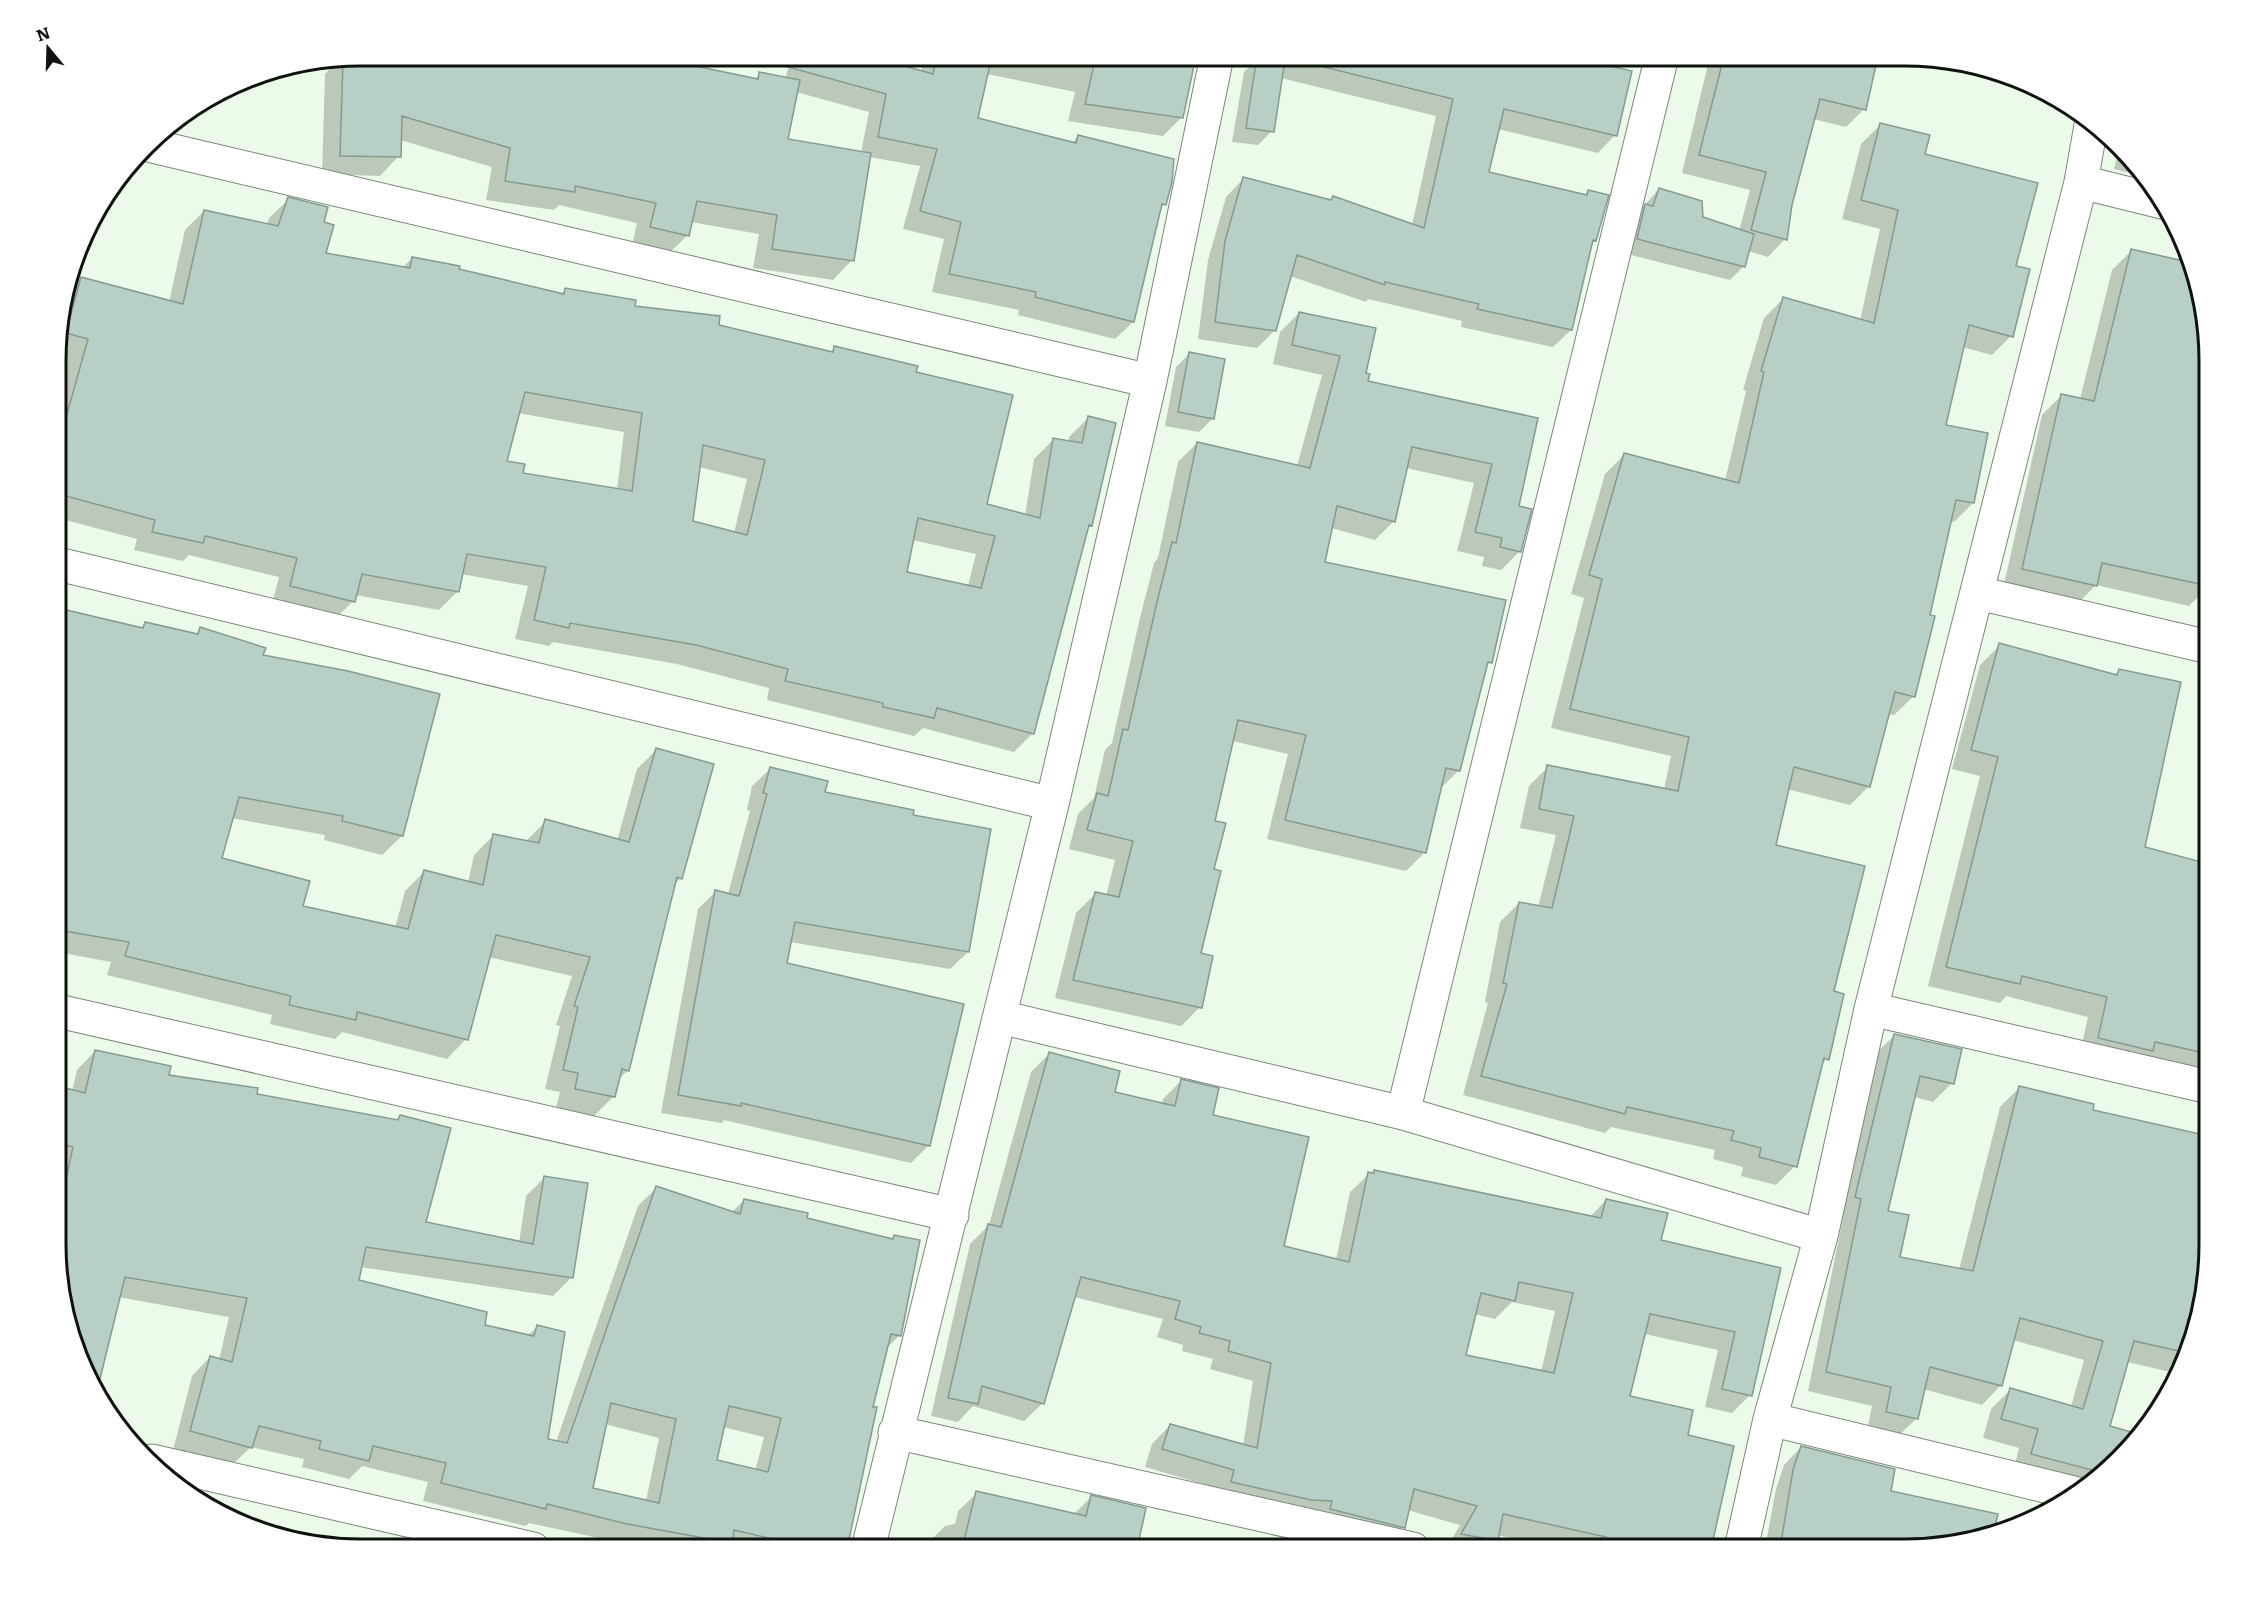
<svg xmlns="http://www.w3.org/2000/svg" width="2265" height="1605" font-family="Literata,serif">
	<rect width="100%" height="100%" fill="#ecfbe9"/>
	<path fill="#0003" fill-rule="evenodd" d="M 361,56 L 676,56 L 674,64 L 754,80 L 760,74 L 785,79 L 792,56 L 882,56 L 881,61 L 921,72 L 924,56 L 1194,56 L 1181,118 L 1163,136 L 1068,121 L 1075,92 L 987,74 L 976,119 L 1072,143 L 1078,136 L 1164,204 L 1160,209 L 1133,322 L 1115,339 L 1018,315 L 1019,310 L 932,292 L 944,239 L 903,229 L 920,166 L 869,157 L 852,260 L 833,280 L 753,268 L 759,234 L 691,222 L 688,235 L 668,254 L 632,246 L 637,223 L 559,205 L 554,210 L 486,200 L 492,167 L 400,140 L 399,156 L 380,176 L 322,174 L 325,74 L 339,60 ZM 796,92 L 869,112 L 861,153 L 787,140 Z
		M 1279,56 L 1560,56 L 1630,72 L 1615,135 L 1598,153 L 1498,129 L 1488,173 L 1584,196 L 1588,191 L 1595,240 L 1590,244 L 1571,330 L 1553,347 L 1461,327 L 1462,321 L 1368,299 L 1366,302 L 1290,276 L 1275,330 L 1257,348 L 1198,339 L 1208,260 L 1226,197 L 1243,179 L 1329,201 L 1333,198 L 1412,225 L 1436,116 L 1281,78 L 1272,131 L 1258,145 L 1232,142 L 1244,72 L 1258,58 L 1278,61 Z
		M 1710,56 L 1876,56 L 1864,109 L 1846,127 L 1813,119 L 1791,205 L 1785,239 L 1768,257 L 1748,251 L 1744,266 L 1730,280 L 1623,253 L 1632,219 L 1659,189 L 1701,218 L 1739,231 L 1750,190 L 1682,173 Z
		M 1880,125 L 1924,155 L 2014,267 L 2011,336 L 1992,355 L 1962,347 L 1944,426 L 1973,503 L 1954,522 L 1949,521 L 1914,696 L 1894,715 L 1888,714 L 1869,786 L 1850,805 L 1787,789 L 1774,846 L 1832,993 L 1827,1059 L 1821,1065 L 1795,1166 L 1776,1185 L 1741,1176 L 1743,1167 L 1713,1159 L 1715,1150 L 1611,1127 L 1605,1133 L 1463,1095 L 1488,1003 L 1485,1002 L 1500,922 L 1519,903 L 1538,907 L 1556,835 L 1520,828 L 1529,786 L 1548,767 L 1664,790 L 1671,756 L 1551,728 L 1584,598 L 1571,594 L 1605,474 L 1624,455 L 1725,481 L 1746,391 L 1743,390 L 1764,318 L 1783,299 L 1860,321 L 1880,229 L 1842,219 L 1861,144 Z
		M 2120,146 L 2134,160 L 2146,177 L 2114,169 Z
		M 289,199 L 322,223 L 324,254 L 402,268 L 412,258 L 560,295 L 565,290 L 830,353 L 835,348 L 914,373 L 985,505 L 1025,516 L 1034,459 L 1053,440 L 1068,442 L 1069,437 L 1088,418 L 1091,525 L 1087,529 L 1033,733 L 1014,752 L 923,728 L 914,736 L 767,700 L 769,688 L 677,664 L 553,642 L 549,646 L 515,639 L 528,586 L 461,574 L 458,591 L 439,610 L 355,595 L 353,601 L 334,620 L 272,605 L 279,577 L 189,555 L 183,561 L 134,550 L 137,539 L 58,518 L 58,321 L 72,276 L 169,302 L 185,230 L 204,211 L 267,225 L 269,218 ZM 518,413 L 624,432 L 617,490 L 521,474 L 505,462 ZM 699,467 L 747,479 L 734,533 L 691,522 ZM 912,540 L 976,554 L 968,586 L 906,571 Z
		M 2132,250 L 2209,586 L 2189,606 L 2096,585 L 2076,605 L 2003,589 L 2042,415 L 2062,395 L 2080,399 L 2112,270 Z
		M 1299,313 L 1364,374 L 1366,383 L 1537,419 L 1517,507 L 1520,551 L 1501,570 L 1482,566 L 1484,557 L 1457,551 L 1474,483 L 1406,468 L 1394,521 L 1375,540 L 1331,528 L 1323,563 L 1490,662 L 1485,667 L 1459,770 L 1439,790 L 1425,852 L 1406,871 L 1267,839 L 1288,754 L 1232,741 L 1213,822 L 1212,871 L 1199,954 L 1200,1007 L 1181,1026 L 1055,998 L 1076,913 L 1095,894 L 1106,896 L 1115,860 L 1069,849 L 1078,814 L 1094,798 L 1105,750 L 1112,743 L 1139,622 L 1154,563 L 1158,558 L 1178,462 L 1197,443 L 1297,466 L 1322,375 L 1273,364 L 1280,332 Z
		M 1190,353 L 1213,418 L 1199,432 L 1165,426 L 1176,367 Z
		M 58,609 L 140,629 L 145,624 L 195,635 L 201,629 L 261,656 L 402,836 L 382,855 L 324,840 L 325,835 L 231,818 L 220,859 L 301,907 L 395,928 L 405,891 L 424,872 L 468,883 L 474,855 L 493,836 L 526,841 L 546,821 L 617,841 L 637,769 L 656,750 L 681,878 L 673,885 L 628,1070 L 617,1081 L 614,1096 L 594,1116 L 556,1108 L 560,1092 L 545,1089 L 560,1026 L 556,1025 L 572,976 L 488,957 L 466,1039 L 447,1059 L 342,1032 L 335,1039 L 270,1024 L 272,1015 L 107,975 L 111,962 L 58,952 Z
		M 2000,645 L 2114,676 L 2119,670 L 2144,848 L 2209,865 L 2209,1077 L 2079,1057 L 2088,1017 L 2006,996 L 2000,1003 L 1928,986 L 1980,776 L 1952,769 L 1980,665 Z
		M 770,769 L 823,793 L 911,816 L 968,952 L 950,969 L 790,942 L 785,964 L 929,1145 L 911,1163 L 724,1120 L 722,1123 L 661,1113 L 698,909 L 716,891 L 728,894 L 750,811 L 747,810 L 752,786 Z
		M 1895,1035 L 1952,1083 L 1933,1102 L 1914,1097 L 1886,1212 L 1899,1258 L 1959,1270 L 2000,1107 L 2020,1087 L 2091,1111 L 2209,1136 L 2209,1264 L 2186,1361 L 2179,1374 L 2127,1362 L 2108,1427 L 2141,1436 L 2090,1486 L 2013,1473 L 2019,1448 L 1983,1438 L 1991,1409 L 2010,1390 L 2071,1407 L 2084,1360 L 2013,1340 L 2001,1385 L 1982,1405 L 1923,1389 L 1917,1418 L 1897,1437 L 1867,1431 L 1872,1406 L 1808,1391 L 1843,1218 L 1837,1216 L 1875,1054 Z
		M 95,1051 L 168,1076 L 255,1096 L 395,1121 L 400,1116 L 424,1223 L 519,1243 L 526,1196 L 544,1178 L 572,1277 L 553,1296 L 360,1267 L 357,1281 L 483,1326 L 527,1336 L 537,1327 L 547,1440 L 556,1442 L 638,1206 L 657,1187 L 732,1212 L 744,1200 L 890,1240 L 894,1236 L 900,1335 L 885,1350 L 871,1408 L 875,1409 L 846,1549 L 649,1549 L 529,1523 L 526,1526 L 423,1501 L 428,1482 L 362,1466 L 349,1479 L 302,1467 L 304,1459 L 251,1447 L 232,1465 L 173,1450 L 192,1376 L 210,1357 L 219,1360 L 229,1317 L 118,1297 L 95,1392 L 58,1284 L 58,1088 L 72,1091 L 77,1070 ZM 605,1424 L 659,1438 L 646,1501 L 591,1489 ZM 723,1427 L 764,1437 L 755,1471 L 716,1462 Z
		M 1049,1054 L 1113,1093 L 1162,1105 L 1163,1099 L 1181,1081 L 1211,1116 L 1282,1247 L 1336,1260 L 1350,1192 L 1369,1174 L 1375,1172 L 1590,1217 L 1606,1200 L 1659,1241 L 1779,1269 L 1750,1395 L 1732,1413 L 1705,1407 L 1718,1350 L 1644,1334 L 1628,1397 L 1686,1436 L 1733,1447 L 1709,1549 L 1563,1549 L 1497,1535 L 1496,1540 L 1487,1549 L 1446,1549 L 1460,1525 L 1407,1510 L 1403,1527 L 1385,1545 L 1214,1500 L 1217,1488 L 1145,1467 L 1152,1444 L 1170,1425 L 1243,1446 L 1253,1381 L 1210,1369 L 1213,1359 L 1182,1351 L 1183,1345 L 1157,1337 L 1163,1319 L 1074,1297 L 1043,1403 L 1024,1421 L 973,1406 L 958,1422 L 931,1416 L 970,1244 L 989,1225 L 1031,1072 ZM 1512,1302 L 1555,1311 L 1541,1372 L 1464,1356 L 1474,1314 L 1495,1319 Z
		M 1801,1447 L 1889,1492 L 1996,1515 L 1992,1536 L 1905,1549 L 1765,1549 L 1776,1489 L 1784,1465 Z
		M 977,1493 L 1073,1515 L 1091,1497 L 1138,1540 L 1186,1549 L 926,1549 L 927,1544 L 945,1526 L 955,1524 L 958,1511 Z"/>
	<path fill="#b7cfc4" stroke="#859b91" stroke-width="1.5" fill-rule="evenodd" d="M 361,56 L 678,56 L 676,62 L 758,79 L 759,72 L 800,80 L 788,139 L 871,153 L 854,261 L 772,249 L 777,215 L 697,201 L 689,236 L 650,227 L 656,203 L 575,186 L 575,192 L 505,181 L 510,148 L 402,116 L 401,157 L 340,156 L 343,59 Z
		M 778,56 L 870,56 L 933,74 L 937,56 L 992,56 L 978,118 L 1076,143 L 1078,135 L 1174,159 L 1172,182 L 1166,205 L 1162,204 L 1134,322 L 1035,297 L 1036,292 L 949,274 L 961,222 L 920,211 L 937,149 L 878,137 L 886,94 L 777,64 Z
		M 1096,56 L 1196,56 L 1183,118 L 1085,104 Z
		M 1257,56 L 1285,60 L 1274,132 L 1246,128 Z
		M 1325,56 L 1567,56 L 1632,71 L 1617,136 L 1504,109 L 1489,172 L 1587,195 L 1588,190 L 1609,195 L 1596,241 L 1593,240 L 1572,330 L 1477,309 L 1479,304 L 1385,282 L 1385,285 L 1297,255 L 1276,331 L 1215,322 L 1225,241 L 1243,177 L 1331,200 L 1333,196 L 1424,228 L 1453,99 L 1324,67 Z
		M 1724,56 L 1878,56 L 1866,110 L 1820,99 L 1792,205 L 1787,240 L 1751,230 L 1766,172 L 1699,155 Z
		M 1880,123 L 1930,135 L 1925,154 L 2038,183 L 2016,266 L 2030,269 L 2013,337 L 1969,325 L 1946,425 L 1988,433 L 1974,503 L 1956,500 L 1930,615 L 1935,616 L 1915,697 L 1895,692 L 1870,787 L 1794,767 L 1776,845 L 1865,866 L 1834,991 L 1844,994 L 1829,1060 L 1824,1058 L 1797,1167 L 1759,1157 L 1761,1148 L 1731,1140 L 1734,1131 L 1627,1107 L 1625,1114 L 1481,1076 L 1507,984 L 1503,983 L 1519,902 L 1552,908 L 1574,816 L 1539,809 L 1547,765 L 1678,791 L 1689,737 L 1570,709 L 1602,579 L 1589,575 L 1624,453 L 1739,483 L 1764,372 L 1761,371 L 1783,297 L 1874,323 L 1898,210 L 1861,200 Z
		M 1659,188 L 1702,201 L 1703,217 L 1754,234 L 1745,267 L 1637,239 L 1645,204 L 1653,206 Z
		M 288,197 L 328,207 L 324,222 L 334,225 L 326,253 L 410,268 L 412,257 L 460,266 L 459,269 L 564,294 L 565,288 L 636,300 L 635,306 L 720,316 L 719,325 L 833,352 L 834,346 L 918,366 L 916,372 L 1013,395 L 987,504 L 1040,518 L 1053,438 L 1082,443 L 1088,416 L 1116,423 L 1092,526 L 1089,525 L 1034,734 L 937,708 L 934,718 L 883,707 L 883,703 L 785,681 L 788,669 L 696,645 L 570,623 L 569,628 L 534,620 L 546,567 L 467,554 L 459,592 L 362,574 L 355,602 L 290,586 L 297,558 L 205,536 L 203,543 L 152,532 L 155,520 L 58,494 L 58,446 L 88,339 L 66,333 L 81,277 L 183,304 L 204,210 L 278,226 ZM 525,392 L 642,413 L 632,491 L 523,473 L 525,464 L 507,461 ZM 703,445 L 765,460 L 747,535 L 693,521 ZM 918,518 L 995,536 L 981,588 L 907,572 Z
		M 2131,249 L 2188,262 L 2209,341 L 2209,586 L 2102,563 L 2097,586 L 2022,569 L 2061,394 L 2094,401 Z
		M 1299,312 L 1376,328 L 1366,373 L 1370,374 L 1368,381 L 1538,418 L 1519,506 L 1532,509 L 1521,552 L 1500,547 L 1502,538 L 1475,532 L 1492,464 L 1412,447 L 1395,522 L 1337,506 L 1325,562 L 1506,600 L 1492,663 L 1488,662 L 1460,771 L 1446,768 L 1426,853 L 1285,820 L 1306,735 L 1238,720 L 1215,821 L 1226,823 L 1214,869 L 1221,871 L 1201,953 L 1213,956 L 1202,1008 L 1073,980 L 1095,892 L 1119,897 L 1133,841 L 1087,830 L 1097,793 L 1108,796 L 1123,729 L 1128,730 L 1157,602 L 1172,542 L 1176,543 L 1197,442 L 1310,468 L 1340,356 L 1292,345 Z
		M 1189,352 L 1225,359 L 1214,419 L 1178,412 Z
		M 58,608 L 143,628 L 145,622 L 198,634 L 200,627 L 266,648 L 263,655 L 348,671 L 440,694 L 403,836 L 342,821 L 343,816 L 239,797 L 222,858 L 310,881 L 303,906 L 408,929 L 424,870 L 483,885 L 493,834 L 539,843 L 545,819 L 629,842 L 656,748 L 714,764 L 682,879 L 677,877 L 629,1071 L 622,1069 L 615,1097 L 575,1089 L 578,1073 L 563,1070 L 578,1007 L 574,1006 L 590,957 L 496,935 L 468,1040 L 357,1012 L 356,1020 L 289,1005 L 291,996 L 125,956 L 129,942 L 58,930 Z
		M 1999,643 L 2117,675 L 2119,669 L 2181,682 L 2145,847 L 2209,864 L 2209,1054 L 2155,1042 L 2153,1051 L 2098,1038 L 2107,997 L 2022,976 L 2020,984 L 1946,967 L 1998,757 L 1971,750 Z
		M 770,767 L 828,781 L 825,792 L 914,810 L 913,815 L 991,829 L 969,952 L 795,922 L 787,963 L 964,1004 L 930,1146 L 741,1103 L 741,1106 L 678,1095 L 715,890 L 739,896 L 767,794 L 763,793 Z
		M 1894,1034 L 1962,1049 L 1954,1084 L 1920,1076 L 1888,1211 L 1909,1215 L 1900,1257 L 1973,1271 L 2019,1086 L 2094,1104 L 2093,1110 L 2209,1136 L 2209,1264 L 2188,1353 L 2134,1341 L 2110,1426 L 2142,1435 L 2103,1473 L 2031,1454 L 2038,1429 L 2001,1419 L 2010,1388 L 2083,1409 L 2103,1341 L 2020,1318 L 2002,1386 L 1930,1367 L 1918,1419 L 1886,1412 L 1891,1387 L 1826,1372 L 1861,1199 L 1855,1197 Z
		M 95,1050 L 171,1066 L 169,1075 L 258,1088 L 257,1094 L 398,1120 L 400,1115 L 451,1128 L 426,1222 L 533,1244 L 544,1176 L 588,1183 L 573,1278 L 366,1247 L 359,1280 L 487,1312 L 485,1325 L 534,1336 L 537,1325 L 565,1332 L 548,1439 L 567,1443 L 656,1186 L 740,1214 L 744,1199 L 808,1213 L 807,1218 L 893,1239 L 894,1235 L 920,1240 L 901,1336 L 891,1334 L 873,1407 L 877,1407 L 847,1549 L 795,1541 L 794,1544 L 734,1530 L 732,1543 L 627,1524 L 547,1504 L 546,1509 L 441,1483 L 446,1463 L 373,1446 L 369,1461 L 319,1449 L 321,1441 L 259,1426 L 252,1448 L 190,1431 L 210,1356 L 232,1362 L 247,1298 L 125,1277 L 96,1395 L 58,1284 L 58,1216 L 73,1147 L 58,1143 L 58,1086 L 85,1093 ZM 611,1403 L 676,1419 L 659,1503 L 593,1488 ZM 729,1406 L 781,1418 L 768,1472 L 717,1460 Z
		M 1049,1052 L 1120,1071 L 1115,1092 L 1175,1106 L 1181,1079 L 1219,1088 L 1213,1115 L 1309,1137 L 1284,1246 L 1349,1262 L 1368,1172 L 1374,1173 L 1374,1170 L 1601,1218 L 1606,1199 L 1668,1213 L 1661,1240 L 1781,1268 L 1752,1396 L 1722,1389 L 1735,1332 L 1650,1314 L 1630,1396 L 1693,1410 L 1688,1435 L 1734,1446 L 1711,1549 L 1603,1549 L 1606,1537 L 1503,1514 L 1498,1541 L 1461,1534 L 1477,1506 L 1414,1489 L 1405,1528 L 1330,1509 L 1332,1501 L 1311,1500 L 1231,1482 L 1234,1470 L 1162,1449 L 1170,1424 L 1257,1448 L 1271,1363 L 1228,1351 L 1230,1341 L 1199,1333 L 1201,1327 L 1175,1319 L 1180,1301 L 1081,1277 L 1044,1404 L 982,1386 L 978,1404 L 948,1398 L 988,1224 L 1001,1227 ZM 1519,1282 L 1573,1293 L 1554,1373 L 1466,1355 L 1481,1293 L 1515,1301 Z
		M 1801,1446 L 1895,1469 L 1891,1491 L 1998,1514 L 1993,1535 L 1983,1539 L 1905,1550 L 1780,1549 L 1793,1470 Z
		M 976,1491 L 1086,1516 L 1091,1495 L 1146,1508 L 1137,1549 L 962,1549 Z"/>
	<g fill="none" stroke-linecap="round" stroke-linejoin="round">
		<defs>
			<path id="minor" d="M 148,145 L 1150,381
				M 2081,182 L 2162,202
				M 58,564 L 1052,804
				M 1978,593 L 2209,647
				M 1871,1009 L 2209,1087
				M 58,1011 L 952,1215
				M 1000,1017 L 1403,1113 L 1821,1236
				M 1403,1113 L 1662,56
				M 1770,1419 L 2078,1494
				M 895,1432 L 1413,1549
				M 152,1461 L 533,1549
				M 868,1549 L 1052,804 L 1150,381 L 1217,56
				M 1741,1549 L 1770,1419 L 1821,1236 L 1871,1009 L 2081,182 L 2092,120"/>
		</defs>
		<use href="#minor" stroke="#7b8978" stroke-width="35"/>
		<use href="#minor" stroke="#fff" stroke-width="33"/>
	</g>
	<path d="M0 0H2265V1605H0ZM361 66H1904A295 295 0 0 1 2199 361V1244A295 295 0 0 1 1904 1539H361A295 295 0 0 1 66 1244V361A295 295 0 0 1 361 66Z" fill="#fff" fill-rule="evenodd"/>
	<path fill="none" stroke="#0e130d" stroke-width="3" d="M361 66H1904A295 295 0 0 1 2199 361V1244A295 295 0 0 1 1904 1539H361A295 295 0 0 1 66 1244V361A295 295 0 0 1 361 66Z"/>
	<g transform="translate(48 48) rotate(341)" stroke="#ffffff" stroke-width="4.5" paint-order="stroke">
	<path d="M0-4.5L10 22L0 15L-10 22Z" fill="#0e130d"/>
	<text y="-9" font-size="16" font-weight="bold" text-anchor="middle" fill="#0e130d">N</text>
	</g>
</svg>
